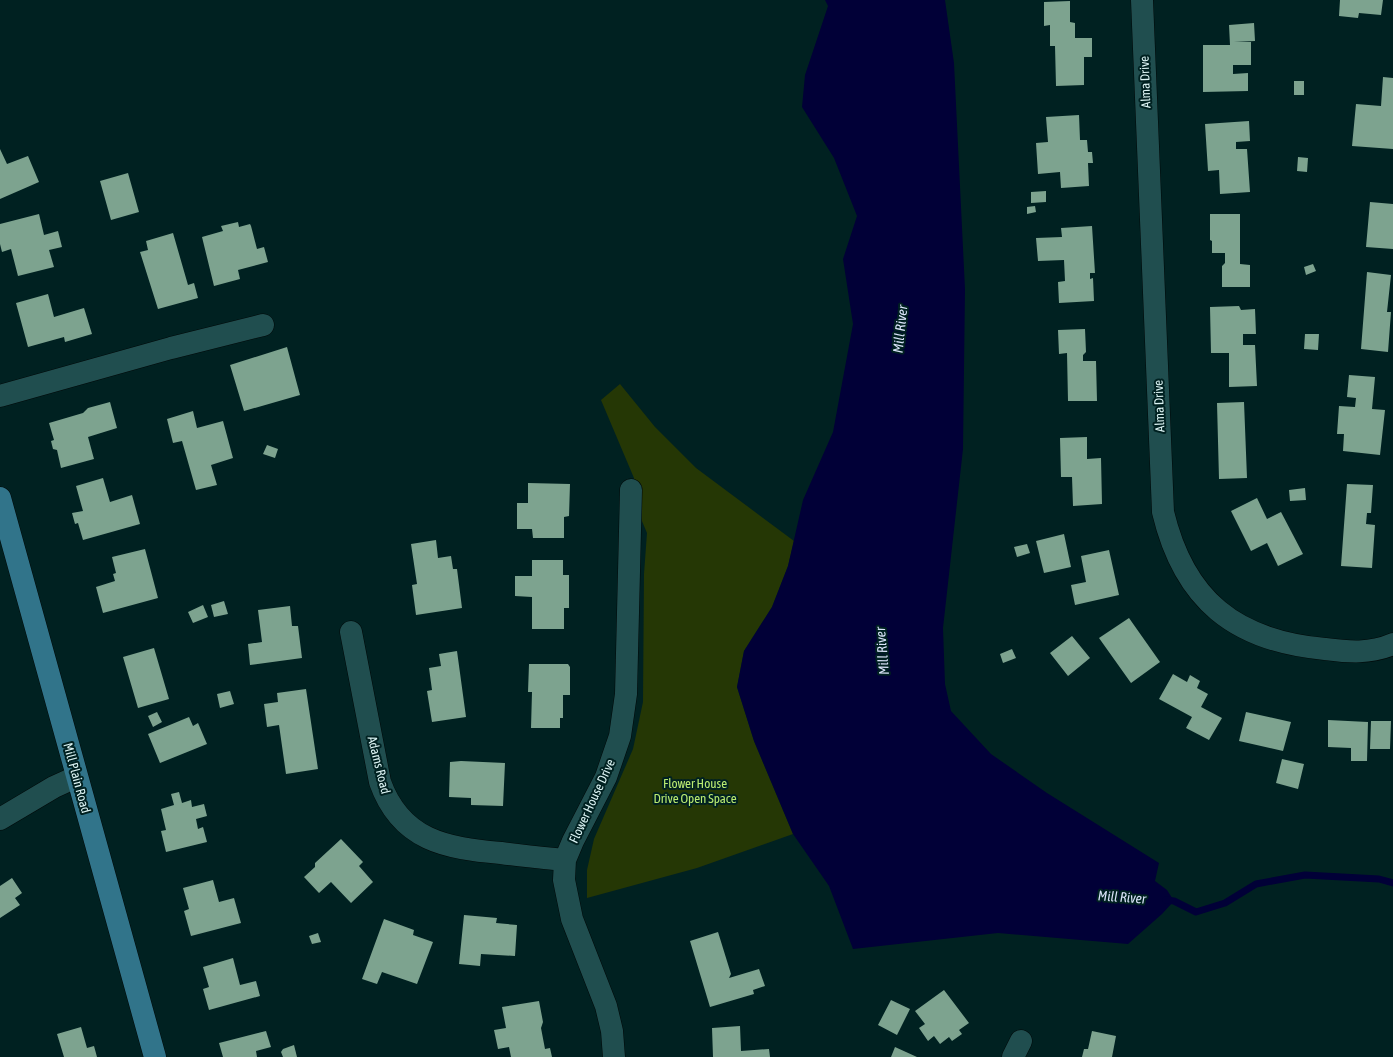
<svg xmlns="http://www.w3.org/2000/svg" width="1393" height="1057" font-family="'Asap Condensed',sans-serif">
	<rect width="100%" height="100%" fill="#002121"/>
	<path fill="#253705" d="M 620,384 L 655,427 L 696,468 L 794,541 L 788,566 L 772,607 L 744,651 L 737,687 L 754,741 L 793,834 L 697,868 L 587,898 L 587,870 L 594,839 L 633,749 L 643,702 L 644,574 L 647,533 L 639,514 L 634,478 L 601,400 Z"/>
	<path fill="#010037" d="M 825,0 L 945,0 L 954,63 L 965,289 L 963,449 L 943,628 L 945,684 L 951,711 L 991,754 L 1047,793 L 1159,863 L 1155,881 L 1167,890 L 1174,901 L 1162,914 L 1128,944 L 998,933 L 853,949 L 829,886 L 793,834 L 754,741 L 737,687 L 744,651 L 772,607 L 788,566 L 803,500 L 833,432 L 853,324 L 843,259 L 857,216 L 834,158 L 802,107 L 805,75 L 828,6 Z"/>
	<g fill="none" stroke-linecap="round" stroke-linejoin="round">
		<path stroke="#010037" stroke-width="7" d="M 1166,900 L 1174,901 L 1196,912 L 1225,903 L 1256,884 L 1305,875 L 1379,879 L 1393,883"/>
	</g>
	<path fill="#7da38f" d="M 1340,0 L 1383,0 L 1381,15 L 1359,13 L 1358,18 L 1339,16 Z
		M 1070,1 L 1070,22 L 1075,23 L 1075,38 L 1092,38 L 1092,57 L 1084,57 L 1084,85 L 1056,86 L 1055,46 L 1050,46 L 1050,25 L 1044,26 L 1044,2 Z
		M 1254,23 L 1255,41 L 1234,42 L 1251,42 L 1251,65 L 1233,65 L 1233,74 L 1248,73 L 1248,91 L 1203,92 L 1203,45 L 1230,45 L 1229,25 Z
		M 1383,77 L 1393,78 L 1393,149 L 1352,146 L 1356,104 L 1381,106 Z
		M 1294,81 L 1304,81 L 1304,95 L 1294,95 Z
		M 1079,115 L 1080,140 L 1087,140 L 1088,152 L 1092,152 L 1093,163 L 1088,163 L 1089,186 L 1061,188 L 1060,172 L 1038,174 L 1036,143 L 1048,142 L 1046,117 Z
		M 1249,121 L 1250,141 L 1236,142 L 1236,149 L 1247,149 L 1250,192 L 1220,194 L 1219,170 L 1208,171 L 1205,124 Z
		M 0,149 L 7,164 L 28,156 L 39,182 L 0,199 Z
		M 1298,157 L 1308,158 L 1307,172 L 1297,171 Z
		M 128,173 L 139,212 L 111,220 L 100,181 Z
		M 1046,191 L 1046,202 L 1031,203 L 1031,192 Z
		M 1370,202 L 1393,204 L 1393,249 L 1366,247 Z
		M 1035,206 L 1036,212 L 1027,214 L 1027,207 Z
		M 39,214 L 44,235 L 58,231 L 62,247 L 49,250 L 54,267 L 18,276 L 11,249 L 2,252 L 0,244 L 0,224 Z
		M 1210,214 L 1240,214 L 1240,264 L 1250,265 L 1250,287 L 1222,287 L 1222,266 L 1225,263 L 1225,253 L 1212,253 L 1212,241 L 1210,240 Z
		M 238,222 L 239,227 L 250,224 L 251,226 L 257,249 L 264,247 L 268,262 L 238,270 L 240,279 L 214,286 L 202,237 L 223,231 L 221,226 Z
		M 1092,226 L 1095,273 L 1090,273 L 1090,279 L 1093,278 L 1094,301 L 1059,303 L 1058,282 L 1065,281 L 1064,260 L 1038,261 L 1036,238 L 1062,237 L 1061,228 Z
		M 173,233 L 188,285 L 194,283 L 198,298 L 158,309 L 140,252 L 148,250 L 146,241 Z
		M 1313,264 L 1316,271 L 1306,275 L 1304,267 Z
		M 1367,272 L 1391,275 L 1387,312 L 1391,312 L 1388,352 L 1361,349 Z
		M 48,294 L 54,317 L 84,308 L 92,334 L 65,342 L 64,337 L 28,347 L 16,303 Z
		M 1239,306 L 1241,310 L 1255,309 L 1256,334 L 1243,334 L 1243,345 L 1255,345 L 1257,386 L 1229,387 L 1229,353 L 1211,353 L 1210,307 Z
		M 1085,329 L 1086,352 L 1083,355 L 1083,361 L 1096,361 L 1097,401 L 1068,401 L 1067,353 L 1059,354 L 1058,330 Z
		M 1305,334 L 1319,334 L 1318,350 L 1304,349 Z
		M 287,347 L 300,395 L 244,411 L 230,365 Z
		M 1349,375 L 1375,377 L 1372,409 L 1385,410 L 1380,455 L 1343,451 L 1344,434 L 1337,434 L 1339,406 L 1355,407 L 1356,398 L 1347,397 Z
		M 110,402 L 117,428 L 88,437 L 94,459 L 61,468 L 57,450 L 53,449 L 51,441 L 54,440 L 49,423 L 83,413 L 88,408 Z
		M 1244,402 L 1247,478 L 1219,479 L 1217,403 Z
		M 193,411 L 197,428 L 223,421 L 233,458 L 211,465 L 217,485 L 196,490 L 182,441 L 173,443 L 167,419 Z
		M 1087,437 L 1087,459 L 1101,458 L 1102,504 L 1073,506 L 1072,477 L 1061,477 L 1060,438 Z
		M 267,445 L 278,449 L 275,458 L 263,454 Z
		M 103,478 L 110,502 L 132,495 L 140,524 L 83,540 L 78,523 L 75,524 L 72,513 L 83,511 L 76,486 Z
		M 528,483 L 570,484 L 569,516 L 564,517 L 564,538 L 533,538 L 532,529 L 517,529 L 517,503 L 528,503 Z
		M 1347,484 L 1373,485 L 1371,513 L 1367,513 L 1366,524 L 1375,525 L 1372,568 L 1341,566 Z
		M 1305,488 L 1306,500 L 1290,501 L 1289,490 Z
		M 1257,498 L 1267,519 L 1281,512 L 1303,554 L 1278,566 L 1267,543 L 1251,551 L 1231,511 Z
		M 1064,534 L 1071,567 L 1044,573 L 1036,541 Z
		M 436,540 L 438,558 L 451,556 L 453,569 L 457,569 L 462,608 L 416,615 L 412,585 L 417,584 L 411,544 Z
		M 1027,544 L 1030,553 L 1017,557 L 1014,547 Z
		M 145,549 L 158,598 L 103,613 L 96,587 L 115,581 L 113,574 L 116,573 L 112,557 Z
		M 1109,550 L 1119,595 L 1075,605 L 1071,585 L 1086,582 L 1081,556 Z
		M 532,560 L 563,560 L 563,575 L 569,575 L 569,608 L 564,608 L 564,629 L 532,629 L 532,597 L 515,596 L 515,576 L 532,576 Z
		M 224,601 L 228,614 L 214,617 L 211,605 Z
		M 203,605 L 208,617 L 193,623 L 188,612 Z
		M 290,606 L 292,626 L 298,626 L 302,658 L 250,665 L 248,644 L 262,642 L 258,610 Z
		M 1129,618 L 1160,662 L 1131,683 L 1099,638 Z
		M 1072,636 L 1090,658 L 1068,676 L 1050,653 Z
		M 154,648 L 169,699 L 138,708 L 123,657 Z
		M 1012,649 L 1016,658 L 1003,663 L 1000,654 Z
		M 457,651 L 466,717 L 432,722 L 427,691 L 432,690 L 429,668 L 441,666 L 439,654 Z
		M 529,664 L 568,664 L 570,667 L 570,695 L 563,695 L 563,718 L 560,718 L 560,728 L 531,728 L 532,692 L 528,692 Z
		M 1173,674 L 1187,682 L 1190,675 L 1200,681 L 1197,688 L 1208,694 L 1201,707 L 1222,718 L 1209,740 L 1186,728 L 1192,717 L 1159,699 Z
		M 306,689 L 318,769 L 286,774 L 279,725 L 267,727 L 264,704 L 278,702 L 277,693 Z
		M 230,691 L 234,704 L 220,708 L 217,694 Z
		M 157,712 L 162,722 L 153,727 L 148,716 Z
		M 1246,712 L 1291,722 L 1283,751 L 1239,741 Z
		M 189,717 L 193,726 L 198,723 L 207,744 L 160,763 L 148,734 Z
		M 1328,720 L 1368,722 L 1367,761 L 1351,761 L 1351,748 L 1328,747 Z
		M 1371,721 L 1391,721 L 1390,749 L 1370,749 Z
		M 1282,759 L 1304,764 L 1298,789 L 1276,783 Z
		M 461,761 L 505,763 L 503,806 L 471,805 L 471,798 L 449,797 L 450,762 Z
		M 179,792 L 182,803 L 191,800 L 192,807 L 204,804 L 207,816 L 196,819 L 198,829 L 203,827 L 207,842 L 166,852 L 161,831 L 166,830 L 161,809 L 174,805 L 171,794 Z
		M 341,839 L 363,862 L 359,866 L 373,882 L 351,903 L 331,882 L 319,893 L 304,877 L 315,867 L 315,863 Z
		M 12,878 L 22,893 L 15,898 L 20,905 L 0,918 L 0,886 Z
		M 213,880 L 219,902 L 234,898 L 241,923 L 191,936 L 184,911 L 189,909 L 183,888 Z
		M 464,915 L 497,918 L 496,923 L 517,925 L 515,956 L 481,954 L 480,966 L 459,964 Z
		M 384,919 L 414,930 L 413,935 L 433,942 L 417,984 L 382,972 L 377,984 L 362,979 Z
		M 718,932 L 731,974 L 729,978 L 759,969 L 765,986 L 753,990 L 754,994 L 710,1007 L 690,941 Z
		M 318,933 L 321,942 L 312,944 L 309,936 Z
		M 233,958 L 240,985 L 256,981 L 260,996 L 209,1010 L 203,989 L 209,987 L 203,967 Z
		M 944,990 L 969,1023 L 959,1030 L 962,1034 L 952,1041 L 949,1037 L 940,1044 L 934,1036 L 928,1041 L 919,1028 L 925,1024 L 915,1011 Z
		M 891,1000 L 910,1009 L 897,1035 L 878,1025 Z
		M 539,1001 L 543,1022 L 541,1028 L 545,1049 L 550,1048 L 552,1057 L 511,1057 L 509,1047 L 498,1049 L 494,1030 L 506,1028 L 502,1007 Z
		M 740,1026 L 741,1051 L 769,1049 L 770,1057 L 713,1057 L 712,1028 Z
		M 81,1027 L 87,1048 L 94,1046 L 97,1057 L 64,1057 L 57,1034 Z
		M 266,1031 L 271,1047 L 256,1051 L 257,1057 L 223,1057 L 219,1043 Z
		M 1092,1031 L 1116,1036 L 1112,1057 L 1082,1057 L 1084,1049 L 1088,1049 Z
		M 294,1045 L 297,1057 L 283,1057 L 281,1052 L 283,1049 Z
		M 895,1047 L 917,1057 L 891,1057 Z"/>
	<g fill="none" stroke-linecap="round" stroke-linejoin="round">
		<defs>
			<path id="minor" d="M 1142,0 L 1163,512 C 1184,600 1235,641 1325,649 C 1349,652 1370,654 1393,644
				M 0,396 L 171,348 L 263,325
				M 351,632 L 380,782 C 401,841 446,848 501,853 C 522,856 544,858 565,860
				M 0,819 L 54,787 L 76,777
				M 614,1057 L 612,1031 L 606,1006 L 572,919 L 564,880 L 565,860 L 573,841 L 606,777 L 620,736 L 626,694 L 631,490
				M 1013,1057 L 1021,1041"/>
			<path id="major" d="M 0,498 L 155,1057"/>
		</defs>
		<use href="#minor" stroke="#000909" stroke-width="23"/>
		<use href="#major" stroke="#000909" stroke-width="23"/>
		<use href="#minor" stroke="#204e4f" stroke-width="22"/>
		<use href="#major" stroke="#31748a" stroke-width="22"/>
	</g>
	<g text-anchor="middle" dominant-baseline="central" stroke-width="4" stroke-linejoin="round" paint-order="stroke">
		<g font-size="13" fill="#dcf4f4" stroke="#002121">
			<text transform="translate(1145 82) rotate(-92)">Alma Drive</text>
			<text transform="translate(1159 406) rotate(-92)">Alma Drive</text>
			<text transform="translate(379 765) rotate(76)">Adams Road</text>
			<text transform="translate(77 778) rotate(75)">Mill Plain Road</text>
			<text transform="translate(592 801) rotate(-65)">Flower House Drive</text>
		</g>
		<g font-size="13" fill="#baeb71" stroke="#002121">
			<text x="695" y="783">Flower House<tspan x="695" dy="15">Drive Open Space</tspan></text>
		</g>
		<g font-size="14" font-style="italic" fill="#dae4fa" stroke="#002121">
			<text transform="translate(900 329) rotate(-84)">Mill River</text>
			<text transform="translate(882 651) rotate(-95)">Mill River</text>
			<text transform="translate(1122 897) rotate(4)">Mill River</text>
		</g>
	</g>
</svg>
